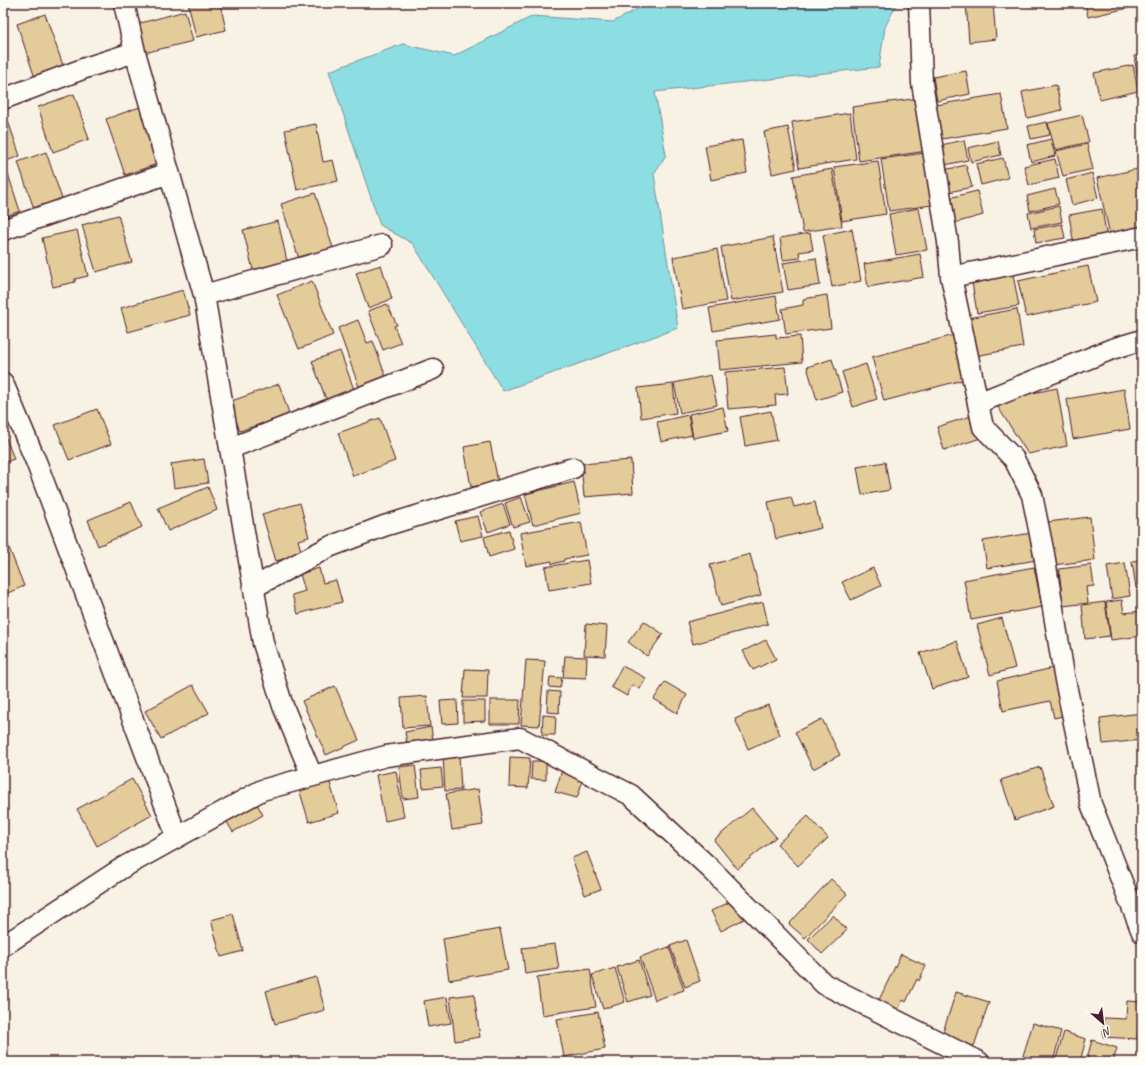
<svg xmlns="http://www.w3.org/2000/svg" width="1145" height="1065" font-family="Caveat,sans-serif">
	<rect width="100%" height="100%" fill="#f8f2e4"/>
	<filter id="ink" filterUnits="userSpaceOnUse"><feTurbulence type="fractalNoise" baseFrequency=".025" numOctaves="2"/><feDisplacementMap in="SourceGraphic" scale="8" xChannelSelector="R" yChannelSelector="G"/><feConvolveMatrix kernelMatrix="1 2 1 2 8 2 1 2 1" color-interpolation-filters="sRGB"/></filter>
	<g filter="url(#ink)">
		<path fill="#8cdee3" stroke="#729299" d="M 642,3 L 897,3 L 885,27 L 879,67 L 655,92 L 666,155 L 654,174 L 678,328 L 503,391 L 413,244 L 380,225 L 329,71 L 403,44 L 454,56 L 533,16 L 613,22 L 636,10 Z"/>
		<path fill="#e4cb9a" stroke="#4a1f2b" d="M 188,3 L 220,3 L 226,30 L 196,37 Z
			M 966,3 L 993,3 L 996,39 L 969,42 Z
			M 1085,3 L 1142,3 L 1142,5 L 1088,17 Z
			M 185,11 L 193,41 L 144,53 L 137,24 Z
			M 45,14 L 64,68 L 35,78 L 17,24 Z
			M 1142,55 L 1142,91 L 1140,91 L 1134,56 Z
			M 1133,65 L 1138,91 L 1100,100 L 1094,73 Z
			M 966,71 L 970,94 L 937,101 L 933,77 Z
			M 1056,85 L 1062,110 L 1027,118 L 1022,92 Z
			M 74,94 L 89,139 L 53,152 L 38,107 Z
			M 1001,94 L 1007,128 L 942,139 L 936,105 Z
			M 920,98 L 927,151 L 859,161 L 852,107 Z
			M 3,106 L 20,156 L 3,162 Z
			M 140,107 L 160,163 L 125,175 L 106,119 Z
			M 850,113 L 856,159 L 799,168 L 792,122 Z
			M 1082,115 L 1089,142 L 1055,150 L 1048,123 Z
			M 1047,122 L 1050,135 L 1031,139 L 1028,126 Z
			M 316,124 L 323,162 L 333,160 L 338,181 L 297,190 L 285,130 Z
			M 788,127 L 796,169 L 772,174 L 764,132 Z
			M 1051,139 L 1055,156 L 1031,162 L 1027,145 Z
			M 742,140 L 747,173 L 711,180 L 705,146 Z
			M 964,140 L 968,160 L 945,165 L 941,145 Z
			M 998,141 L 1001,155 L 971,162 L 968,148 Z
			M 1087,144 L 1093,169 L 1063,176 L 1056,151 Z
			M 46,152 L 62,199 L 34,209 L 18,162 Z
			M 932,152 L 939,204 L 889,211 L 881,159 Z
			M 1003,158 L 1008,178 L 981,185 L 976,164 Z
			M 1055,159 L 1059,178 L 1029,185 L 1024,166 Z
			M 878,161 L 886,214 L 842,221 L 834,167 Z
			M 966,165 L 972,187 L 945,193 L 940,171 Z
			M 1142,168 L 1142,228 L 1110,235 L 1097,178 Z
			M 832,169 L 842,226 L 803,232 L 793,176 Z
			M 7,171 L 20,211 L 3,217 L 3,172 Z
			M 1092,173 L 1098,198 L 1072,205 L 1066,180 Z
			M 1055,189 L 1059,204 L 1030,211 L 1027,196 Z
			M 977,191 L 983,215 L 951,224 L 945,199 Z
			M 315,193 L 335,254 L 301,265 L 281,204 Z
			M 1059,206 L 1062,222 L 1031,228 L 1028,213 Z
			M 919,208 L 927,250 L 896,255 L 889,214 Z
			M 1102,209 L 1107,239 L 1074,245 L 1069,215 Z
			M 118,215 L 132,262 L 96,272 L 82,225 Z
			M 278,221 L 287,261 L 253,270 L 243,230 Z
			M 1062,224 L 1065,238 L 1036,243 L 1034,229 Z
			M 852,229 L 861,281 L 832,287 L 823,235 Z
			M 77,230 L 88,276 L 75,279 L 75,282 L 53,287 L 42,238 Z
			M 810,233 L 813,250 L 799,252 L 800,258 L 783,260 L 780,238 Z
			M 773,237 L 783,292 L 731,301 L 721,247 Z
			M 717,249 L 726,301 L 682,309 L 673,257 Z
			M 1142,252 L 1142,282 L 1137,253 Z
			M 920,254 L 924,277 L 868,287 L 864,264 Z
			M 816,258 L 820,285 L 788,290 L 783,263 Z
			M 381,265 L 392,299 L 368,308 L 356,273 Z
			M 1088,266 L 1096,302 L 1026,317 L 1018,281 Z
			M 1012,269 L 1019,306 L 977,313 L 971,276 Z
			M 312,281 L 333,335 L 299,349 L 277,295 Z
			M 183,290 L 190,315 L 128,332 L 121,308 Z
			M 827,295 L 831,328 L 786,334 L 782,309 L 803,305 L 803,299 Z
			M 776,296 L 780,319 L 713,331 L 709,308 Z
			M 387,304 L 397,325 L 394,326 L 401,343 L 383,350 L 368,311 Z
			M 1017,309 L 1023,347 L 975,356 L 968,318 Z
			M 358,320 L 367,343 L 373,341 L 387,380 L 360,390 L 338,328 Z
			M 776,334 L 776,338 L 800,336 L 802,362 L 720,370 L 717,340 Z
			M 954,335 L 966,379 L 884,401 L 872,357 Z
			M 340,351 L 355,392 L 327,402 L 312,361 Z
			M 832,359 L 842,392 L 817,400 L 807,367 Z
			M 866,364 L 877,399 L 853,407 L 842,372 Z
			M 785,367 L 788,394 L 775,395 L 776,405 L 728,409 L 725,372 Z
			M 711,375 L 717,405 L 680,413 L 674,383 Z
			M 279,384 L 290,416 L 264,425 L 263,423 L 240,431 L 229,402 Z
			M 673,384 L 676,413 L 641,418 L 638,388 Z
			M 1057,388 L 1067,446 L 1028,454 L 994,401 Z
			M 1124,389 L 1130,429 L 1073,439 L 1067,399 Z
			M 723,407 L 728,431 L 693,438 L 689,414 Z
			M 97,409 L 111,444 L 69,460 L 55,425 Z
			M 771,411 L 777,440 L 745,446 L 740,417 Z
			M 688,415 L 692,435 L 661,442 L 657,422 Z
			M 974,415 L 981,438 L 944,450 L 937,427 Z
			M 380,418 L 395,461 L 353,476 L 338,433 Z
			M 3,430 L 14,459 L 3,463 Z
			M 490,442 L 498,482 L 471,487 L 464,447 Z
			M 204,459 L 208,483 L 174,488 L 171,464 Z
			M 631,460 L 633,493 L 584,497 L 581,464 Z
			M 885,462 L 890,490 L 862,495 L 857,467 Z
			M 574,482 L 581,513 L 533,525 L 525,494 Z
			M 208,487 L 217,510 L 168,531 L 158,508 Z
			M 521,497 L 530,522 L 513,527 L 505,503 Z
			M 791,497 L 794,507 L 815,502 L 821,528 L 776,539 L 768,502 Z
			M 131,502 L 142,527 L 98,546 L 88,520 Z
			M 300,503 L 309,537 L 298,540 L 302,554 L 276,561 L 262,514 Z
			M 503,504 L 510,524 L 488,532 L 480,512 Z
			M 478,516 L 483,536 L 460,541 L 455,521 Z
			M 1090,517 L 1095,560 L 1053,565 L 1047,522 Z
			M 581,522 L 587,555 L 564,559 L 564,561 L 552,564 L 552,561 L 526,566 L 520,533 Z
			M 509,530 L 514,549 L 489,557 L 484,537 Z
			M 1032,533 L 1037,560 L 987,568 L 983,541 Z
			M 6,540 L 24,586 L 3,595 L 3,541 Z
			M 750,554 L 761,595 L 721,606 L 710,565 Z
			M 587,560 L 591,583 L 549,590 L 545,567 Z
			M 1142,560 L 1142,587 L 1136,588 L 1132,561 Z
			M 1125,563 L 1130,596 L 1112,599 L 1107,566 Z
			M 1091,565 L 1094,586 L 1086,587 L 1088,603 L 1063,606 L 1059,569 Z
			M 1034,567 L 1042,607 L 971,620 L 964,580 Z
			M 319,568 L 323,583 L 336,580 L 342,602 L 298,614 L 292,595 L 305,591 L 300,574 Z
			M 873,568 L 881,586 L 851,600 L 842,582 Z
			M 1122,600 L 1124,613 L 1142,611 L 1142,636 L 1111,640 L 1106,602 Z
			M 763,602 L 768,624 L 693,644 L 687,622 Z
			M 1105,602 L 1110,636 L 1085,639 L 1082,605 Z
			M 1002,618 L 1015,668 L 990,675 L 977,625 Z
			M 644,621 L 663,634 L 647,656 L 628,642 Z
			M 586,624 L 607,626 L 605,656 L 584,655 Z
			M 766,640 L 776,659 L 753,670 L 743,651 Z
			M 957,641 L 968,677 L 932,689 L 920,653 Z
			M 565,656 L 587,657 L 586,678 L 563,677 Z
			M 526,660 L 545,661 L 539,726 L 521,725 Z
			M 622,666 L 646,678 L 640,689 L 632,685 L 627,696 L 611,687 Z
			M 1057,667 L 1067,715 L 1054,718 L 1050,701 L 1003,711 L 997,681 Z
			M 465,669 L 488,670 L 487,698 L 463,698 Z
			M 550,677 L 562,678 L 560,688 L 549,687 Z
			M 665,682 L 687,695 L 677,713 L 654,699 Z
			M 193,685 L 209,713 L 161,739 L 145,711 Z
			M 335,686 L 359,740 L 326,755 L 302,701 Z
			M 548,691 L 560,692 L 559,713 L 547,712 Z
			M 427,696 L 430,726 L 403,728 L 401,698 Z
			M 457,700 L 458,723 L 442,724 L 440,701 Z
			M 490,700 L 520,700 L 519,724 L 490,724 Z
			M 463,701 L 485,701 L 485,721 L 463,722 Z
			M 768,705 L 780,735 L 748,749 L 735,719 Z
			M 1142,713 L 1142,740 L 1103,744 L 1100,718 Z
			M 543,715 L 556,716 L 555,735 L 542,735 Z
			M 822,719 L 840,755 L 813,769 L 795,732 Z
			M 431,727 L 433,740 L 407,744 L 405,732 Z
			M 459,755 L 461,790 L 445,791 L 443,756 Z
			M 510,757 L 530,758 L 528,788 L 509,787 Z
			M 532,761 L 546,761 L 546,780 L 531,779 Z
			M 415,765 L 419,797 L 403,799 L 399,767 Z
			M 563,767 L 585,774 L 577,798 L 555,792 Z
			M 1040,767 L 1054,806 L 1015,820 L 1001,780 Z
			M 441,768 L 443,786 L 423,788 L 421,770 Z
			M 396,771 L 404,817 L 385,821 L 376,775 Z
			M 132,779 L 152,815 L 97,846 L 77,809 Z
			M 329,780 L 339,813 L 309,822 L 299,789 Z
			M 478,789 L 483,825 L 452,830 L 446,794 Z
			M 253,797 L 263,815 L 233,832 L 222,814 Z
			M 752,808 L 776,837 L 737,869 L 714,840 Z
			M 1142,810 L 1142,828 L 1138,811 Z
			M 808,816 L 828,838 L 798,866 L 777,844 Z
			M 587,852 L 601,889 L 585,895 L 572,858 Z
			M 831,879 L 847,894 L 805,938 L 789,924 Z
			M 734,900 L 744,919 L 721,931 L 711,911 Z
			M 233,914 L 243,951 L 221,957 L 211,920 Z
			M 833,915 L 847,930 L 822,954 L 808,939 Z
			M 500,929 L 508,970 L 449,980 L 443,939 Z
			M 686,940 L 700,981 L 685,987 L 670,946 Z
			M 555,944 L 559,969 L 525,974 L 522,948 Z
			M 669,947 L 684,990 L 655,1000 L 640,957 Z
			M 901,954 L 926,966 L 919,981 L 917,979 L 906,1002 L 903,1000 L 897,1011 L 878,1002 Z
			M 639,960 L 650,995 L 628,1002 L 617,967 Z
			M 615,968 L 625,1002 L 603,1009 L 592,975 Z
			M 590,969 L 596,1007 L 542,1015 L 537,977 Z
			M 316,977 L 325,1010 L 275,1024 L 266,991 Z
			M 956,992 L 989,1002 L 974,1046 L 942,1035 Z
			M 474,994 L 480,1037 L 455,1041 L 450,997 Z
			M 447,997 L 451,1023 L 428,1027 L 424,1001 Z
			M 1127,1001 L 1142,1002 L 1142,1031 L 1138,1031 L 1137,1039 L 1103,1037 L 1104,1018 L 1126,1019 Z
			M 598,1012 L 605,1049 L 564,1057 L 557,1019 Z
			M 1033,1023 L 1061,1031 L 1053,1062 L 1021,1062 Z
			M 1064,1032 L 1086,1039 L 1080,1062 L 1055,1062 Z
			M 1092,1040 L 1117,1048 L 1113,1062 L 1086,1062 Z"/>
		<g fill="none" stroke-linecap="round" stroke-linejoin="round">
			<defs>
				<path id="street" d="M 919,3 L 922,83 L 948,242 L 951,277 L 983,427 L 1014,459 L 1032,495 L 1044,554 L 1064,675 L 1091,804 L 1142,932
					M 135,52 L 204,295 L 263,643 L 283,706 L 312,776
					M 3,99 L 88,67 L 135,52 L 124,3
					M 3,230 L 169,173
					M 951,277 L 1142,237
					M 204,295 L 382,245
					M 3,383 L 37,464 L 177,837
					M 978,403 L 1112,349 L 1142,340
					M 231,448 L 433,369
					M 254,587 L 329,547 L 384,526 L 573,468
					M 3,946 L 122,868 L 262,790 L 386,756 L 520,738 L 631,795 L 713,871 L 824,984 L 979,1062"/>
			</defs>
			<use href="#street" stroke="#4a1f2b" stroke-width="23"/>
			<use href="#street" stroke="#fdfcf7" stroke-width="20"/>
		</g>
	</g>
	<rect width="1145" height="1065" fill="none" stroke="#fdfcf7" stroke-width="16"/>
	<rect x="8" y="8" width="1129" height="1049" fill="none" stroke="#4a1f2b" stroke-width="1.5" filter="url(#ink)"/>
	<g transform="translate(1103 1023) rotate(152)" stroke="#fdfcf7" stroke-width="3" paint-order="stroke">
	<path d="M0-3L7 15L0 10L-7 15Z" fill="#4a1f2b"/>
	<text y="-6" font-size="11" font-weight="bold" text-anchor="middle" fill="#4a1f2b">N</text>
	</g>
</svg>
